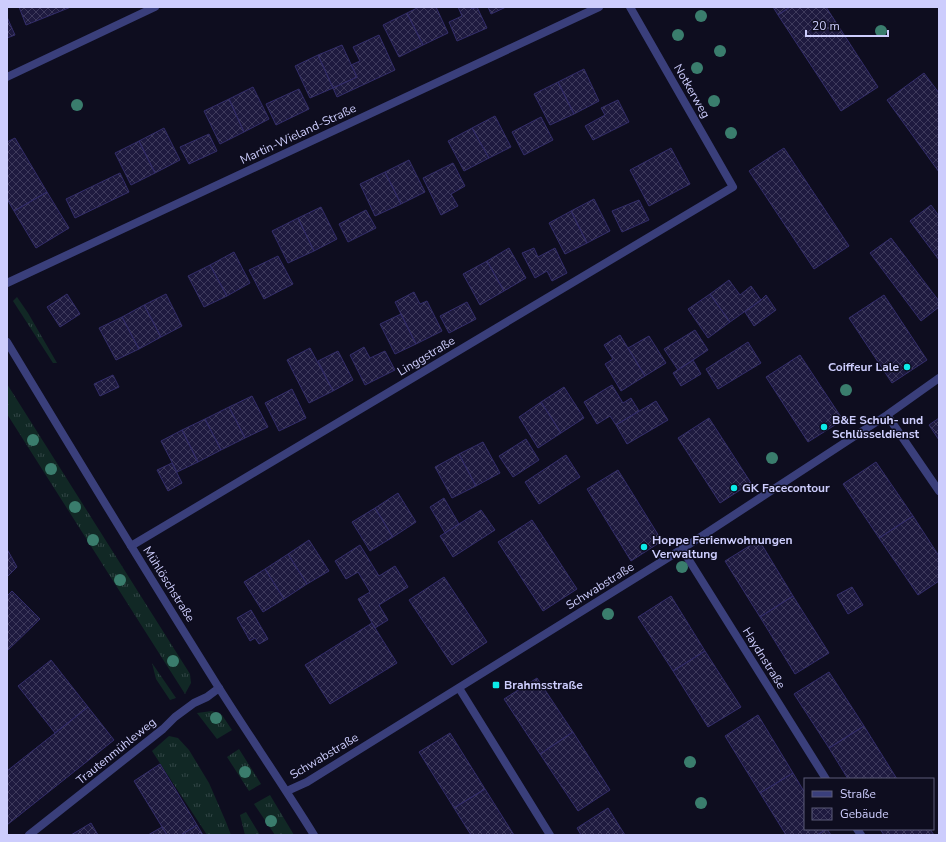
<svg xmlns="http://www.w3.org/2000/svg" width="946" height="842" font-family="'Nunito Sans',sans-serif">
	<defs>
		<pattern id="grass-tufts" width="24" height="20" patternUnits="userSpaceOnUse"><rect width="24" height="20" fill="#112825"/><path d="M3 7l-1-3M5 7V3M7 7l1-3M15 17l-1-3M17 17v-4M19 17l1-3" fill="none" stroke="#324646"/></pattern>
		<pattern id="building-cross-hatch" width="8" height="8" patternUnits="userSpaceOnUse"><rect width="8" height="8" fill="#1e1a3f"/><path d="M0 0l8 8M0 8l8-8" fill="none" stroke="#3e3a5c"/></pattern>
	</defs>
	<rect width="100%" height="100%" fill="#0e0d1f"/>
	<path fill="url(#grass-tufts)" d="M 17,297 L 28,313 L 57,363 L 53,363 L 13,301 Z
		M 7,384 L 190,674 L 191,683 L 185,694 L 7,414 Z
		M 152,663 L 176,698 L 170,700 L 156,679 Z
		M 212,711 L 222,715 L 232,730 L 217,739 L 197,713 Z
		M 169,736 L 178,738 L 189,750 L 209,783 L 226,822 L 231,835 L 207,835 L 152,751 Z
		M 239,749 L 261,784 L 249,791 L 227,757 Z
		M 270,795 L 294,835 L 275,835 L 254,804 Z
		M 246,812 L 260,835 L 245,835 L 240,815 Z"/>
	<path fill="url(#building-cross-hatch)" stroke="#332d6a" d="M 19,7 L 71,7 L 26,25 Z
		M 419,7 L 436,7 L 448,33 L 423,45 L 407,13 Z
		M 458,7 L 471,7 L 472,9 L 477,7 L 487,28 L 457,41 L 449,22 L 462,16 Z
		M 488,7 L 506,7 L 491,14 Z
		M 773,7 L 790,7 L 778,15 Z
		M 790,7 L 826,7 L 878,87 L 841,111 L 778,15 Z
		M 407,13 L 423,45 L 399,57 L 383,25 Z
		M 7,17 L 15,35 L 7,38 Z
		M 379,35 L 395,70 L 337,97 L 333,88 L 357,77 L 351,65 L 360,61 L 353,47 Z
		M 342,45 L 357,77 L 333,88 L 318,55 Z
		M 318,55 L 333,88 L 310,98 L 295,66 Z
		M 584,69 L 599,101 L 574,114 L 558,82 Z
		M 924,73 L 939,93 L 939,172 L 887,100 Z
		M 558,82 L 574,114 L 550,125 L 534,94 Z
		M 253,87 L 269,119 L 244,132 L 229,99 Z
		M 299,89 L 309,109 L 276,125 L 266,104 Z
		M 229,99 L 244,132 L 220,144 L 204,111 Z
		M 618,100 L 629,122 L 593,140 L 585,126 L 605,115 L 601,108 Z
		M 495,116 L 511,147 L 489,158 L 472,128 Z
		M 541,117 L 553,140 L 524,155 L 512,132 Z
		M 164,128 L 180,160 L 155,173 L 139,141 Z
		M 472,128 L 489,158 L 464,171 L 448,141 Z
		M 209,134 L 217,151 L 189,164 L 180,147 Z
		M 15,138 L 47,192 L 14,211 L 7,199 L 7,142 Z
		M 139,141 L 155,173 L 131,185 L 115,153 Z
		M 671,148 L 690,184 L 649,206 L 630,170 Z
		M 784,148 L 849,246 L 814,269 L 749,171 Z
		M 409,160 L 425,192 L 401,204 L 385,172 Z
		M 453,163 L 465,186 L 451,194 L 458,206 L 441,215 L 423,178 Z
		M 385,172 L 401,204 L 375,216 L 360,184 Z
		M 120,173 L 129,192 L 75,218 L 66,199 Z
		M 47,192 L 69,228 L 36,248 L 14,211 Z
		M 594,199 L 610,231 L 587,243 L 571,211 Z
		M 639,200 L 649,220 L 622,232 L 612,211 Z
		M 931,205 L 939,216 L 939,260 L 910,221 Z
		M 321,207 L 337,239 L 314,251 L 298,218 Z
		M 366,210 L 376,228 L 348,242 L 339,224 Z
		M 571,211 L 587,243 L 565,254 L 549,223 Z
		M 298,218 L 314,251 L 288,263 L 272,231 Z
		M 891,238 L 939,301 L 939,307 L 921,321 L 870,253 Z
		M 509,248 L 526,278 L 504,291 L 487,261 Z
		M 534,248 L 538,257 L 555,248 L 567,273 L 552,281 L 547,271 L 535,278 L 522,253 Z
		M 234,252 L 250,283 L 227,296 L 210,265 Z
		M 278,256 L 293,284 L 264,299 L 249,270 Z
		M 487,261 L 504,291 L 480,305 L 463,274 Z
		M 210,265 L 227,296 L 204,307 L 188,276 Z
		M 729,280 L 740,295 L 751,286 L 761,300 L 730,322 L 710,294 Z
		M 414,292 L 420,304 L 427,301 L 442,331 L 416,344 L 395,302 Z
		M 67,294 L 80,314 L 60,327 L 47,307 Z
		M 166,294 L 182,326 L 161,337 L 144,305 Z
		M 710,294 L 730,322 L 708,338 L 688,309 Z
		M 766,295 L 776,310 L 754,326 L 745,312 L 761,300 Z
		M 884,295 L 927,360 L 892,383 L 849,318 Z
		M 467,302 L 476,319 L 449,333 L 440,316 Z
		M 144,305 L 161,337 L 139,349 L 122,317 Z
		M 401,314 L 416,344 L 395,354 L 380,324 Z
		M 122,317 L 139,349 L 116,360 L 99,328 Z
		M 695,330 L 708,350 L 678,370 L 664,349 Z
		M 620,335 L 645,376 L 621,391 L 605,364 L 613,359 L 604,345 Z
		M 649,336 L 666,363 L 645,376 L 628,348 Z
		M 748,342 L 761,363 L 718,389 L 706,369 Z
		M 364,347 L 370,358 L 385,351 L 395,370 L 365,385 L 350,355 Z
		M 310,348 L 333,391 L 309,403 L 287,360 Z
		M 338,351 L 353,380 L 333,391 L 318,361 Z
		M 800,355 L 843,420 L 808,442 L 766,377 Z
		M 693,360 L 701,374 L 681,386 L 673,373 Z
		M 113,375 L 119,387 L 100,396 L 94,384 Z
		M 612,385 L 623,403 L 631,398 L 639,411 L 616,425 L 610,416 L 597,424 L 584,402 Z
		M 564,387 L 584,418 L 561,433 L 541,402 Z
		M 292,389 L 306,418 L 279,431 L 265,403 Z
		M 252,396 L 268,427 L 245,438 L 229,407 Z
		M 656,401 L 668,420 L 627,444 L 616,425 Z
		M 541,402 L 561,433 L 538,448 L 519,417 Z
		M 229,407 L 245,438 L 221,450 L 205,419 Z
		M 709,418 L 751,483 L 720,503 L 678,438 Z
		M 939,418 L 939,440 L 929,425 Z
		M 205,419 L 221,450 L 198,462 L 182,430 Z
		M 182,430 L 198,462 L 177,472 L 161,441 Z
		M 526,439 L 539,460 L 513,477 L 499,456 Z
		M 483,442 L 500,473 L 476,486 L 459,454 Z
		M 459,454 L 476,486 L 452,498 L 435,467 Z
		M 566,455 L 580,477 L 539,504 L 525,482 Z
		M 876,462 L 913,516 L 879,538 L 843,484 Z
		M 172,463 L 182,483 L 168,491 L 157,470 Z
		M 618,470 L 662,541 L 631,561 L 587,489 Z
		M 398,493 L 416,522 L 393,537 L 375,508 Z
		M 444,498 L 459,524 L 445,533 L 430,507 Z
		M 375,508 L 393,537 L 370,551 L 352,522 Z
		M 481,510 L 495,530 L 453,557 L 440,536 Z
		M 913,516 L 939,556 L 939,581 L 918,595 L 879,538 Z
		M 532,520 L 577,589 L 543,611 L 498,542 Z
		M 309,540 L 329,571 L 307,584 L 288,554 Z
		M 759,540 L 793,596 L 760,617 L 725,561 Z
		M 360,545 L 379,576 L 395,566 L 408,587 L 379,605 L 388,620 L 375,628 L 358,599 L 370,592 L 358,572 L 346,579 L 335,561 Z
		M 7,549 L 17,567 L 7,577 Z
		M 288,554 L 307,584 L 284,599 L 265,569 Z
		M 265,569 L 284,599 L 263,612 L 244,582 Z
		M 444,577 L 487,642 L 452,665 L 409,600 Z
		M 852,587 L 863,605 L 848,614 L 837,595 Z
		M 12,591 L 40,619 L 7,651 L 7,596 Z
		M 671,596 L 705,651 L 673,671 L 638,617 Z
		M 793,596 L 829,653 L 795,674 L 760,617 Z
		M 251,610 L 268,639 L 259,644 L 255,638 L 250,641 L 237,618 Z
		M 372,623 L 397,663 L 330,704 L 305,665 Z
		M 705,651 L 741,707 L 708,727 L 673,671 Z
		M 51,660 L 88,707 L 55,733 L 18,686 Z
		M 829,672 L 864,726 L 829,748 L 794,694 Z
		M 537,678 L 573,732 L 540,754 L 504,699 Z
		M 88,707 L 114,740 L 7,825 L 7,771 Z
		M 758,715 L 793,773 L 760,793 L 725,736 Z
		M 864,726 L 897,779 L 848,779 L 829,748 Z
		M 573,732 L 610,790 L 578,811 L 540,754 Z
		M 450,733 L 485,789 L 454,808 L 419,752 Z
		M 160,764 L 197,825 L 181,835 L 167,835 L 134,781 Z
		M 793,773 L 805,793 L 805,829 L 827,829 L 817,835 L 786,835 L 760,793 Z
		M 485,789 L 514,835 L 471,835 L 454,808 Z
		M 608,808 L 625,835 L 581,835 L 577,828 Z
		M 91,823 L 98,835 L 71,835 Z
		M 197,825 L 203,835 L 181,835 Z
		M 162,827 L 167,835 L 148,835 Z
		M 827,829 L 831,835 L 817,835 Z
		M 880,829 L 930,829 L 934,835 L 884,835 Z"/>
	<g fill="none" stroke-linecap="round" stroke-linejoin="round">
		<path stroke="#3a3f7b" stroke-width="8" d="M 7,77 L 155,7
			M 7,283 L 599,7
			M 887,415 L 939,491
			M 131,546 L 733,187 L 630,7
			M 682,549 L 826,779
			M 459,688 L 550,835
			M 287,791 L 307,782 L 682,549 L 887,415 L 939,378
			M 857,829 L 861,835
			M 29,835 L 163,729 L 175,717 L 194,703 L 207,697 L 219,688"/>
		<path stroke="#3a3f7b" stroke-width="8" d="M 7,342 C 77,458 147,573 219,688 C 250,737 283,785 314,835"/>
	</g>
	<g fill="#3a7d6d">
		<circle cx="701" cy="16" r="6"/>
		<circle cx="881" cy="31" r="6"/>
		<circle cx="678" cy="35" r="6"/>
		<circle cx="720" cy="51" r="6"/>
		<circle cx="697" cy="68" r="6"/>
		<circle cx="714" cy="101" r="6"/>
		<circle cx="77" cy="105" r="6"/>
		<circle cx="731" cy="133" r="6"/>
		<circle cx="846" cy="390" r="6"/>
		<circle cx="33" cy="440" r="6"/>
		<circle cx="772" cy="458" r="6"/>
		<circle cx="51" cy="469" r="6"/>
		<circle cx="75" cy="507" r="6"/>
		<circle cx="93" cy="540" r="6"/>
		<circle cx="682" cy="567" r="6"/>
		<circle cx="120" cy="580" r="6"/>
		<circle cx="608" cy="614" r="6"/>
		<circle cx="173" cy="661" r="6"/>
		<circle cx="216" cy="718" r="6"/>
		<circle cx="690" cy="762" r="6"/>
		<circle cx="245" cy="772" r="6"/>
		<circle cx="701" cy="803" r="6"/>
		<circle cx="271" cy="821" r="6"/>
	</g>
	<g fill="#0bebe8" stroke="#0e0d1f" stroke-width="1.5">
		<circle cx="907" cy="367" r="4"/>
		<circle cx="824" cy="427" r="4"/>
		<circle cx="734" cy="488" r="4"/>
		<circle cx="644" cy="547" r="4"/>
		<rect x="492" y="681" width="8" height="8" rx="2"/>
	</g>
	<g text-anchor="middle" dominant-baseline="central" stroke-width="3" stroke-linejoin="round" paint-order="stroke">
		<g font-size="12" fill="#cdcdfd" stroke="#0e0d1f">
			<text transform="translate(692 91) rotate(60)">Notkerweg</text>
			<text transform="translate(298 134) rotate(-25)">Martin-Wieland-Straße</text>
			<text transform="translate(426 356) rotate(-31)">Linggstraße</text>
			<text transform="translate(169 584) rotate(58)">Mühlöschstraße</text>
			<text transform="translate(600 586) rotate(-32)">Schwabstraße</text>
			<text transform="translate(764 658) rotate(58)">Haydnstraße</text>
			<text transform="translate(116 751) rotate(-39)">Trautenmühleweg</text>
			<text transform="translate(324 756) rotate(-31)">Schwabstraße</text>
		</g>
		<g font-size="12" font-weight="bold" fill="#cdcdfd" stroke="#0e0d1f" text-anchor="start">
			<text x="899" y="367" text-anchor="end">Coiffeur Lale</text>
			<text x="832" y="420">B&amp;E Schuh- und<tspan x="832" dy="14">Schlüsseldienst</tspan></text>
			<text x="742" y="488">GK Facecontour</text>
			<text x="652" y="540">Hoppe Ferienwohnungen<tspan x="652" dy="14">Verwaltung</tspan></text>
			<text x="504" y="685">Brahmsstraße</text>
		</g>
	</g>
	<rect width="946" height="842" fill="none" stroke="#cdcdfd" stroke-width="16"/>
	<rect x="804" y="778" width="130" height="52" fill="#0e0d1f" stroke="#5a5a78"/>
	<rect x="812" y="791" width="20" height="6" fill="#3a3f7b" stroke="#5a5a78"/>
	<text x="840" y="798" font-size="12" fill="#cdcdfd">Straße</text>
	<rect x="812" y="808" width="20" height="12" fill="url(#building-cross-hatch)" stroke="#5a5a78"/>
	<text x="840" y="818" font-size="12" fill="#cdcdfd">Gebäude</text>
	<path d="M806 30v6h82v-6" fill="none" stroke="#cdcdfd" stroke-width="2"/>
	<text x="812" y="30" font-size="12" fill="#cdcdfd" stroke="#0e0d1f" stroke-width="3" paint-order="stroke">20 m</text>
</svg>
